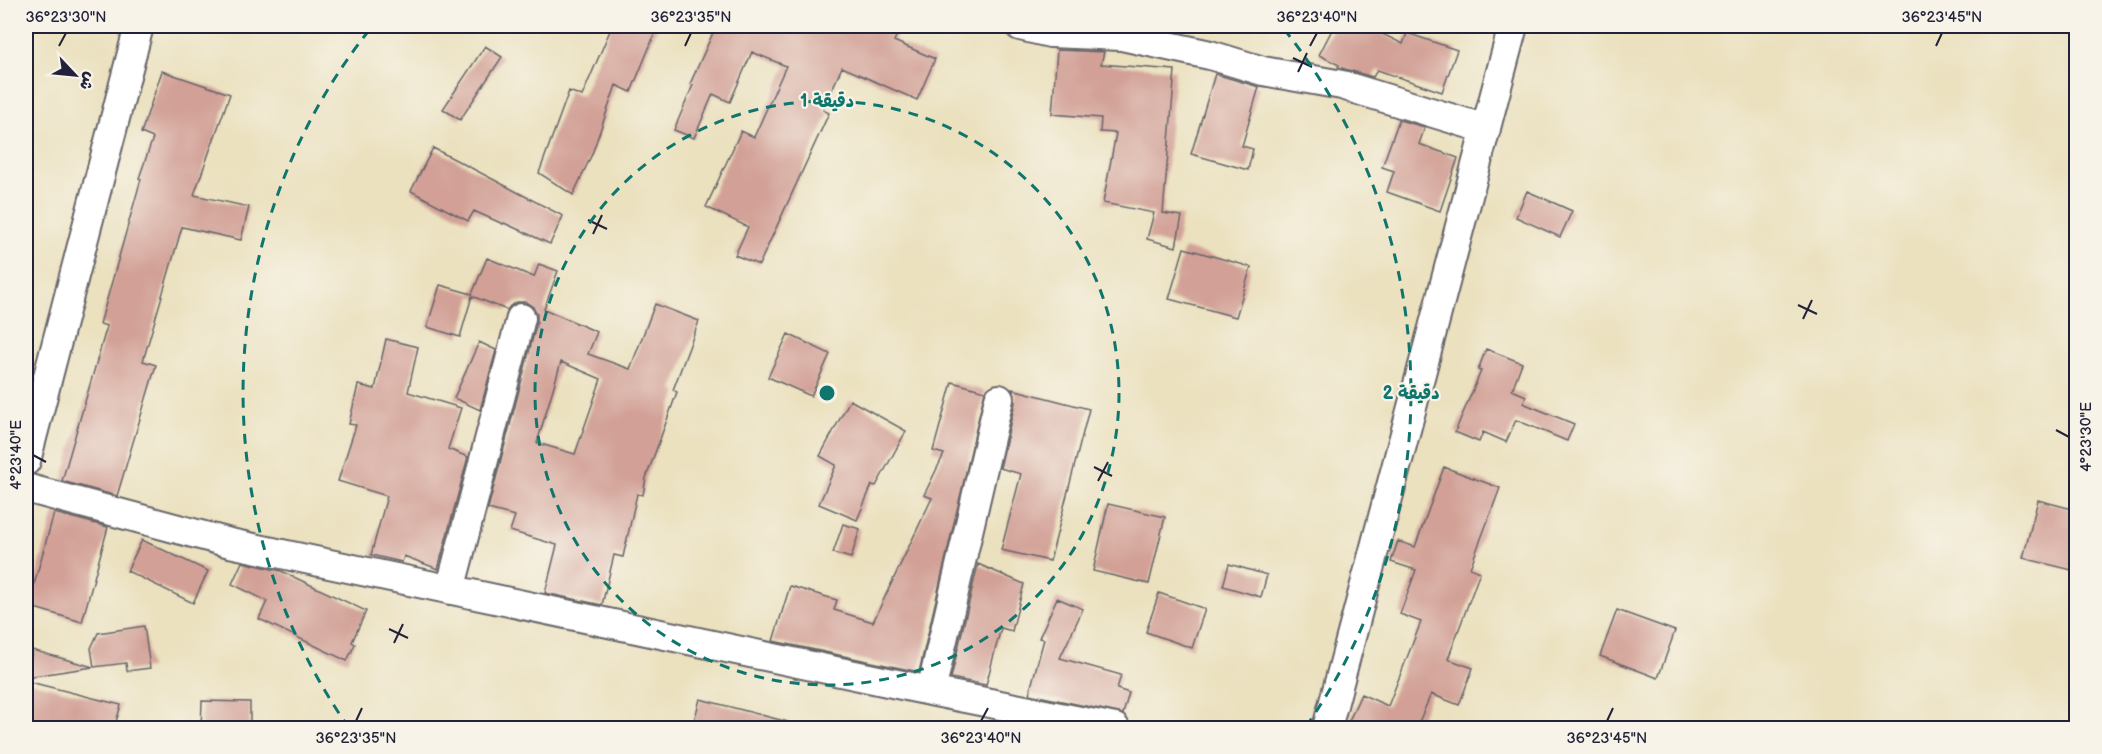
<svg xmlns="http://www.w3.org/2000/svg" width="2102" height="754" font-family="'Balsamiq Sans','Playpen Sans Arabic',sans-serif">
	<rect width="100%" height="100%" fill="#f7f3e8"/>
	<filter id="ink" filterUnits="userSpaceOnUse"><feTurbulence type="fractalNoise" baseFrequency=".0167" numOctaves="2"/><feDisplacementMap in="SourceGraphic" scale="12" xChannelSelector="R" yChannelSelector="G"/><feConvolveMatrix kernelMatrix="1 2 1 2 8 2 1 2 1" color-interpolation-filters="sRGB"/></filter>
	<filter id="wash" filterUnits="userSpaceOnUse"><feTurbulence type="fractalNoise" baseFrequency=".008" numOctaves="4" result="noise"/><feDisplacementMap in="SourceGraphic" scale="24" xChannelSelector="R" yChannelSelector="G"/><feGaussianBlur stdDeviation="1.35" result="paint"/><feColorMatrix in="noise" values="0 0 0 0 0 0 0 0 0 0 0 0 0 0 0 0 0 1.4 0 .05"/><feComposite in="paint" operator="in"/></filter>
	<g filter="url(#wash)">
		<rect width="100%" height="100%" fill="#ebe1bf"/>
		<g id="blocks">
			<path fill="#d2a096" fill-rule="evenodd" d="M 612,26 L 658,26 L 631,92 L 616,85 L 592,154 L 573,195 L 539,173 L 569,91 L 582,96 Z
				M 716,26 L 901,26 L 894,41 L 935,59 L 917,100 L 842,67 L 823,110 L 829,113 L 759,265 L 735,255 L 748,227 L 706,207 L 741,131 L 754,137 L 786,66 L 752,52 L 730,102 L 713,94 L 694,138 L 674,130 L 693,85 L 690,84 Z
				M 1334,26 L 1366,26 L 1403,44 L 1407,33 L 1457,50 L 1442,92 L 1377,70 L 1373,77 L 1338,67 L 1339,65 L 1319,55 Z
				M 485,46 L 502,57 L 460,120 L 443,109 Z
				M 1057,50 L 1104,52 L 1101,64 L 1175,70 L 1163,213 L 1182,216 L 1176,247 L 1147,239 L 1154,213 L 1103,203 L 1116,133 L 1100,132 L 1101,118 L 1052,114 Z
				M 162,71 L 230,94 L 194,195 L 249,207 L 241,240 L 182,227 L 143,361 L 156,365 L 117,496 L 62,481 L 107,326 L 100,324 L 141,179 L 139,178 L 153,138 L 141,133 Z
				M 1215,74 L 1259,87 L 1242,146 L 1253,149 L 1248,170 L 1191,154 Z
				M 1399,120 L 1425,127 L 1419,144 L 1458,158 L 1440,211 L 1387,192 L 1394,171 L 1382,167 Z
				M 433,148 L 563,216 L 550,244 L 504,223 L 503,224 L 474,211 L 468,221 L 411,191 Z
				M 1527,191 L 1572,211 L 1560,237 L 1516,217 Z
				M 1184,248 L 1251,267 L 1236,317 L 1169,299 Z
				M 487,258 L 534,277 L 539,264 L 558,271 L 544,309 L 597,332 L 588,354 L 630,369 L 655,304 L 699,321 L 673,390 L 677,392 L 646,478 L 643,495 L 637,494 L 623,557 L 614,555 L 602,605 L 545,593 L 557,545 L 510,531 L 515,516 L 488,509 L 537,322 L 537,314 L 533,307 L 526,302 L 517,302 L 510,306 L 507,310 L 472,296 L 460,337 L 427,327 L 440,285 L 472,294 ZM 561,362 L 601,379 L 575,454 L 537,443 Z
				M 788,334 L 830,354 L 811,396 L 768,377 Z
				M 386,339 L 418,347 L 408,392 L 461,408 L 448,449 L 468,457 L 438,569 L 404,556 L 402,562 L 371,555 L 387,496 L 338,481 L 356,425 L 349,424 L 358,385 L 375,389 Z
				M 479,342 L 496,350 L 480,410 L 454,398 Z
				M 1486,349 L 1522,363 L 1512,390 L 1526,396 L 1523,403 L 1574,424 L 1567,441 L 1516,420 L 1506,442 L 1483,432 L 1479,442 L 1455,432 L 1481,371 L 1478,370 Z
				M 952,382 L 985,391 L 919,672 L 773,641 L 790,586 L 837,600 L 834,610 L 873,622 L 932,498 L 924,495 L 944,454 L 933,451 Z
				M 1012,389 L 1089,409 L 1050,561 L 1001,550 L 1021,474 L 1000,468 L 1015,403 L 1015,395 Z
				M 850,400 L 906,431 L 876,486 L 872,485 L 857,520 L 819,504 L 836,465 L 820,456 Z
				M 1444,467 L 1500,488 L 1470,568 L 1480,572 L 1448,659 L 1473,668 L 1459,705 L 1431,694 L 1416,729 L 1365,729 L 1349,721 L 1361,694 L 1388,706 L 1421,622 L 1400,614 L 1416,570 L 1391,562 L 1398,541 L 1415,547 Z
				M 2038,500 L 2076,510 L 2076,571 L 2023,558 Z
				M 1108,504 L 1165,517 L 1149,584 L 1093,571 Z
				M 54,513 L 108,527 L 82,622 L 28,606 Z
				M 843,524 L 860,529 L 851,558 L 833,553 Z
				M 142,540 L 208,571 L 193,603 L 127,571 Z
				M 242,562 L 281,571 L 366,611 L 352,642 L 355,644 L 347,661 L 259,619 L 267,601 L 232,584 Z
				M 978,564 L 1024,584 L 1012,631 L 1001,628 L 986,685 L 951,678 Z
				M 1229,564 L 1267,575 L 1261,597 L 1223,586 Z
				M 1159,593 L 1205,609 L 1192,648 L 1146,632 Z
				M 1057,598 L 1083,609 L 1060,658 L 1121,675 L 1117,689 L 1129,693 L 1123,714 L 1029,694 L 1044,639 L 1039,638 Z
				M 1617,610 L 1675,631 L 1658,678 L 1600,656 Z
				M 144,626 L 150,668 L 127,671 L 126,663 L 94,667 L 91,648 L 98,633 Z
				M 32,650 L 93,667 L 26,677 Z
				M 26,681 L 121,705 L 114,729 L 26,729 Z
				M 700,699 L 788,722 L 787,729 L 692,729 Z
				M 202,701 L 250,702 L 250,729 L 201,729 Z"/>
		</g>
	</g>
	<g filter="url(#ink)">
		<use href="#blocks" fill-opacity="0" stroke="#686569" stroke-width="1.5"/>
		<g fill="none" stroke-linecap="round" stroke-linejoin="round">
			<defs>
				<path id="minor" d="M 1020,26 L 1050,33 L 1122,36 L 1210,55 L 1263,71 L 1342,85 L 1486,129
					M 26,461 L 139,26
					M 26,488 L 230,543 L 935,692 L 1115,728
					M 450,590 L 521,318
					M 931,691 L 999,399
					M 1327,728 L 1513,26"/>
			</defs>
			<use href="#minor" stroke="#686569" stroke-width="32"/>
			<use href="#minor" stroke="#fff" stroke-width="28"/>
		</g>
	</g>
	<path fill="none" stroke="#22223b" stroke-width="2" d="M 59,46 L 66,33M 685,46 L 691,33M 1310,46 L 1317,33M 1936,46 L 1942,33M 1293,58 L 1312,67M 1298,72 L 1307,53M 588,220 L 607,229M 593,234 L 602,215M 1798,305 L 1817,314M 1803,319 L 1812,300M 2056,430 L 2069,437M 33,455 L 46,462M 1094,467 L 1112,476M 1098,481 L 1108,462M 389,629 L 408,638M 394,643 L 403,624M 356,721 L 362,708M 981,721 L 988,708M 1607,721 L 1613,708"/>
	<g fill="none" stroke="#0f766e" stroke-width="3" stroke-dasharray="10 8">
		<circle cx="827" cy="393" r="292"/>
		<path d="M349 728A584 584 0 0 1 370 29M1284 29A584 584 0 0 1 1305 728"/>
	</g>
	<circle cx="827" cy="393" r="9" fill="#0f766e" stroke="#f7f3e8" stroke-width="3"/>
	<g font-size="18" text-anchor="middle" font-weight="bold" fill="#0f766e" stroke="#f7f3e8" stroke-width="4.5" stroke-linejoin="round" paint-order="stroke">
		<text x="827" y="107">1 دقيقة</text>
		<text x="1411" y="399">2 دقيقة</text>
	</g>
	<rect width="2102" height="754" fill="none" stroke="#f7f3e8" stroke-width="66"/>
	<g transform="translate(75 75) rotate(116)" stroke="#f7f3e8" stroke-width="4.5" paint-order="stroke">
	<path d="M0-4.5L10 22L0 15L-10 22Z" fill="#22223b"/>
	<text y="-9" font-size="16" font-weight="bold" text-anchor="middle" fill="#22223b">ش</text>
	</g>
	<rect x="33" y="33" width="2036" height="688" fill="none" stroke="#22223b" stroke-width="2"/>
	<g font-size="15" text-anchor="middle" fill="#22223b">
		<text x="66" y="22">36°23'30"N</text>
		<text x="691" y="22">36°23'35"N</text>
		<text x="1317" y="22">36°23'40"N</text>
		<text x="1942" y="22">36°23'45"N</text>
		<text transform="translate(2086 437) rotate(-90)" y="5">4°23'30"E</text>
		<text transform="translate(16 455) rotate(-90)" y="5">4°23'40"E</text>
		<text x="356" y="743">36°23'35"N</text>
		<text x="981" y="743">36°23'40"N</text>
		<text x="1607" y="743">36°23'45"N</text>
	</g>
</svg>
